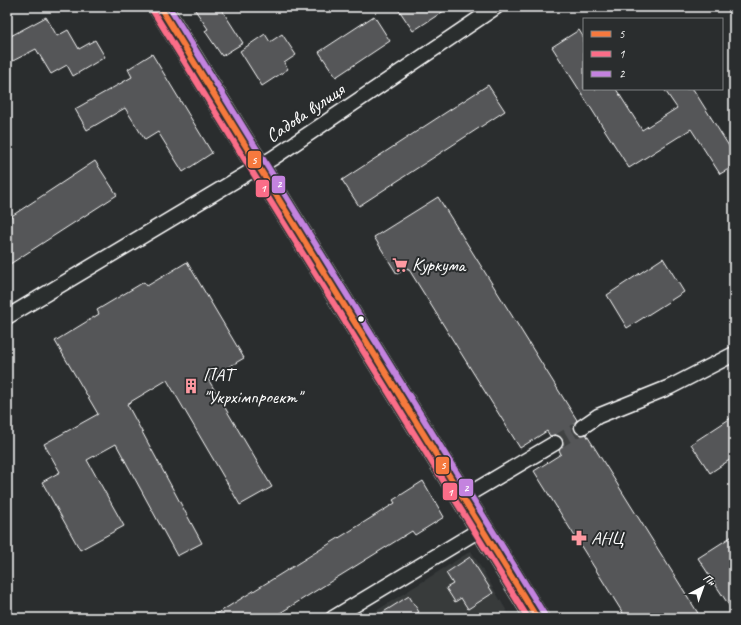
<svg xmlns="http://www.w3.org/2000/svg" width="741" height="625" font-family="Caveat,sans-serif">
	<rect width="100%" height="100%" fill="#2a2d2e"/>
	<filter id="ink" filterUnits="userSpaceOnUse"><feTurbulence type="fractalNoise" baseFrequency=".025" numOctaves="2"/><feDisplacementMap in="SourceGraphic" scale="8" xChannelSelector="R" yChannelSelector="G"/><feConvolveMatrix kernelMatrix="1 2 1 2 8 2 1 2 1" color-interpolation-filters="sRGB"/></filter>
	<g filter="url(#ink)">
		<path fill="#373a3b" d="M 471,551 L 511,618 L 365,618 Z"/>
		<path fill="#555758" stroke="#fff" d="M 193,7 L 220,7 L 243,43 L 222,56 L 205,31 L 208,29 Z
			M 397,7 L 450,7 L 413,31 Z
			M 374,16 L 390,41 L 336,77 L 319,52 Z
			M 46,17 L 57,36 L 68,30 L 79,49 L 95,40 L 105,57 L 73,76 L 67,65 L 51,74 L 36,49 L 7,64 L 7,38 Z
			M 579,30 L 584,38 L 584,89 L 616,89 L 642,130 L 677,108 L 664,89 L 693,89 L 734,154 L 734,166 L 720,174 L 691,129 L 629,168 L 552,47 Z
			M 265,34 L 270,42 L 282,34 L 296,55 L 284,63 L 288,69 L 262,86 L 240,51 Z
			M 152,54 L 212,153 L 183,172 L 158,132 L 145,140 L 125,108 L 87,130 L 75,109 L 132,77 L 128,69 Z
			M 488,85 L 505,111 L 359,206 L 342,180 Z
			M 95,161 L 117,195 L 7,266 L 7,219 Z
			M 438,197 L 577,420 L 574,424 L 575,431 L 579,435 L 586,434 L 701,618 L 626,618 L 534,471 L 561,454 L 559,450 L 563,443 L 562,438 L 555,435 L 550,436 L 547,431 L 520,448 L 408,268 L 397,274 L 374,237 Z
			M 663,258 L 684,292 L 627,328 L 607,295 Z
			M 187,262 L 244,358 L 208,379 L 272,487 L 240,505 L 167,380 L 127,404 L 202,543 L 177,556 L 116,444 L 87,460 L 124,526 L 80,550 L 42,482 L 60,472 L 44,444 L 98,414 L 55,341 L 99,314 L 97,310 L 144,282 L 147,286 Z
			M 734,416 L 734,457 L 710,473 L 691,444 Z
			M 423,481 L 444,517 L 415,535 L 412,531 L 272,618 L 210,618 L 395,503 L 393,500 Z
			M 734,535 L 734,613 L 698,558 Z
			M 470,557 L 493,593 L 468,609 L 461,598 L 455,602 L 446,588 L 453,584 L 446,573 Z
			M 409,596 L 419,612 L 409,618 L 374,618 Z"/>
		<g fill="none" stroke-linecap="round" stroke-linejoin="round">
			<path stroke="#3f4243" stroke-width="14" stroke-dasharray="14 7" stroke-linecap="butt" d="M 555,443 L 582,427"/>
			<defs>
				<path id="street" d="M 7,317 L 273,158 L 496,7
					M 582,427 L 598,416 L 670,387 L 734,354
					M 462,498 L 555,443
					M 333,618 L 481,529"/>
				<path id="primary" d="M 160,7 L 537,618"/>
			</defs>
			<use href="#street" stroke="#fff" stroke-width="17"/>
			<use href="#primary" stroke="#fff" stroke-width="25"/>
			<use href="#street" stroke="#2a2d2e" stroke-width="14"/>
			<use href="#primary" stroke="#2a2d2e" stroke-width="22"/>
			<defs>
				<path id="bus-1" d="M 160,7 L 537,618"/>
				<path id="bus-2" d="M 153,11 L 528,618"/>
				<path id="bus-3" d="M 169,7 L 544,614"/>
			</defs>
			<use href="#bus-1" stroke="#2a2d2e" stroke-width="9"/>
			<use href="#bus-2" stroke="#2a2d2e" stroke-width="9"/>
			<use href="#bus-3" stroke="#2a2d2e" stroke-width="9"/>
			<use href="#bus-1" stroke="#f6793e" stroke-width="6"/>
			<use href="#bus-2" stroke="#fb6d88" stroke-width="6"/>
			<use href="#bus-3" stroke="#c483df" stroke-width="6"/>
		</g>
	</g>
	<defs>
		<symbol id="supermarket-bare" viewBox="-9 -9 18 18"><path d="M-6-5.5h2.5l.6 2H6L4.5 2H-2.5L-4.4-4H-6ZM-1.5 3.2a1.3 1.3 0 1 0 .1 0ZM3 3.2a1.3 1.3 0 1 0 .1 0Z" fill="#ff9aa2" stroke="#2a2d2e" stroke-width="2.5" paint-order="stroke"/></symbol>
		<symbol id="building-bare" viewBox="-9 -9 18 18"><path d="M-4-6H4V6H1V3H-1V6H-4ZM-2.5-4.3h1.7v1.8h-1.7ZM.8-4.3h1.7v1.8H.8ZM-2.5-1h1.7V.8h-1.7ZM.8-1h1.7V.8H.8Z" fill="#ff9aa2" stroke="#2a2d2e" stroke-width="2.5" paint-order="stroke"/></symbol>
		<symbol id="pharmacy-bare" viewBox="-9 -9 18 18"><path d="M-2-6h4v4h4v4h-4v4h-4v-4h-4v-4h4Z" fill="#ff9aa2" stroke="#2a2d2e" stroke-width="2.5" paint-order="stroke"/></symbol>
	</defs>
	<g fill-rule="evenodd">
		<use href="#supermarket-bare" x="389" y="254" width="22" height="22"/>
		<use href="#building-bare" x="180" y="375" width="22" height="22"/>
		<use href="#pharmacy-bare" x="568" y="527" width="22" height="22"/>
	</g>
	<circle fill="#fff" stroke="#2a2d2e" stroke-width="1.5" cx="361" cy="319" r="3.5"/>
	<g text-anchor="middle" dominant-baseline="central" stroke-width="4" stroke-linejoin="round" paint-order="stroke">
		<g font-size="19" fill="#fff" stroke="#2a2d2e">
			<text transform="translate(305 113) rotate(-34)">Садова вулиця</text>
		</g>
		<g font-size="19" fill="#fff" stroke="#2a2d2e" text-anchor="start">
			<text x="412" y="265">Куркума</text>
			<text x="203" y="375">ПАТ<tspan x="203" dy="22">"Укрхімпроект"</tspan></text>
			<text x="591" y="538">АНЦ</text>
		</g>
	</g>
	<g stroke="#2a2d2e" stroke-width="1.5">
		<rect x="247" y="150" width="15" height="19" rx="4" fill="#f6793e"/>
		<rect x="271" y="175" width="15" height="19" rx="4" fill="#c483df"/>
		<rect x="255" y="179" width="15" height="19" rx="4" fill="#fb6d88"/>
		<rect x="435" y="456" width="15" height="19" rx="4" fill="#f6793e"/>
		<rect x="458" y="478" width="16" height="19" rx="4" fill="#c483df"/>
		<rect x="442" y="482" width="16" height="19" rx="4" fill="#fb6d88"/>
	</g>
	<g font-size="11" text-anchor="middle" font-weight="bold" fill="#fff">
		<text x="254" y="164">5</text>
		<text x="279" y="188">2</text>
		<text x="263" y="192">1</text>
		<text x="443" y="469">5</text>
		<text x="466" y="492">2</text>
		<text x="450" y="496">1</text>
	</g>
	<rect width="741" height="625" fill="none" stroke="#2a2d2e" stroke-width="24"/>
	<rect x="12" y="12" width="717" height="601" fill="none" stroke="#fff" stroke-width="1.5" filter="url(#ink)"/>
	<rect x="583" y="18" width="140" height="72" fill="#2a2d2e" stroke="#7f8182"/>
	<rect x="591" y="31" width="20" height="6" fill="#f6793e" stroke="#7f8182"/>
	<text x="619" y="38" font-size="12" fill="#ffffff">5</text>
	<rect x="591" y="51" width="20" height="6" fill="#fb6d88" stroke="#7f8182"/>
	<text x="619" y="58" font-size="12" fill="#ffffff">1</text>
	<rect x="591" y="71" width="20" height="6" fill="#c483df" stroke="#7f8182"/>
	<text x="619" y="78" font-size="12" fill="#ffffff">2</text>
	<g transform="translate(703 587) rotate(41)" stroke="#2a2d2e" stroke-width="3" paint-order="stroke">
	<path d="M0-3L7 15L0 10L-7 15Z" fill="#ffffff"/>
	<text y="-6" font-size="11" font-weight="bold" text-anchor="middle" fill="#ffffff">Пн</text>
	</g>
</svg>
